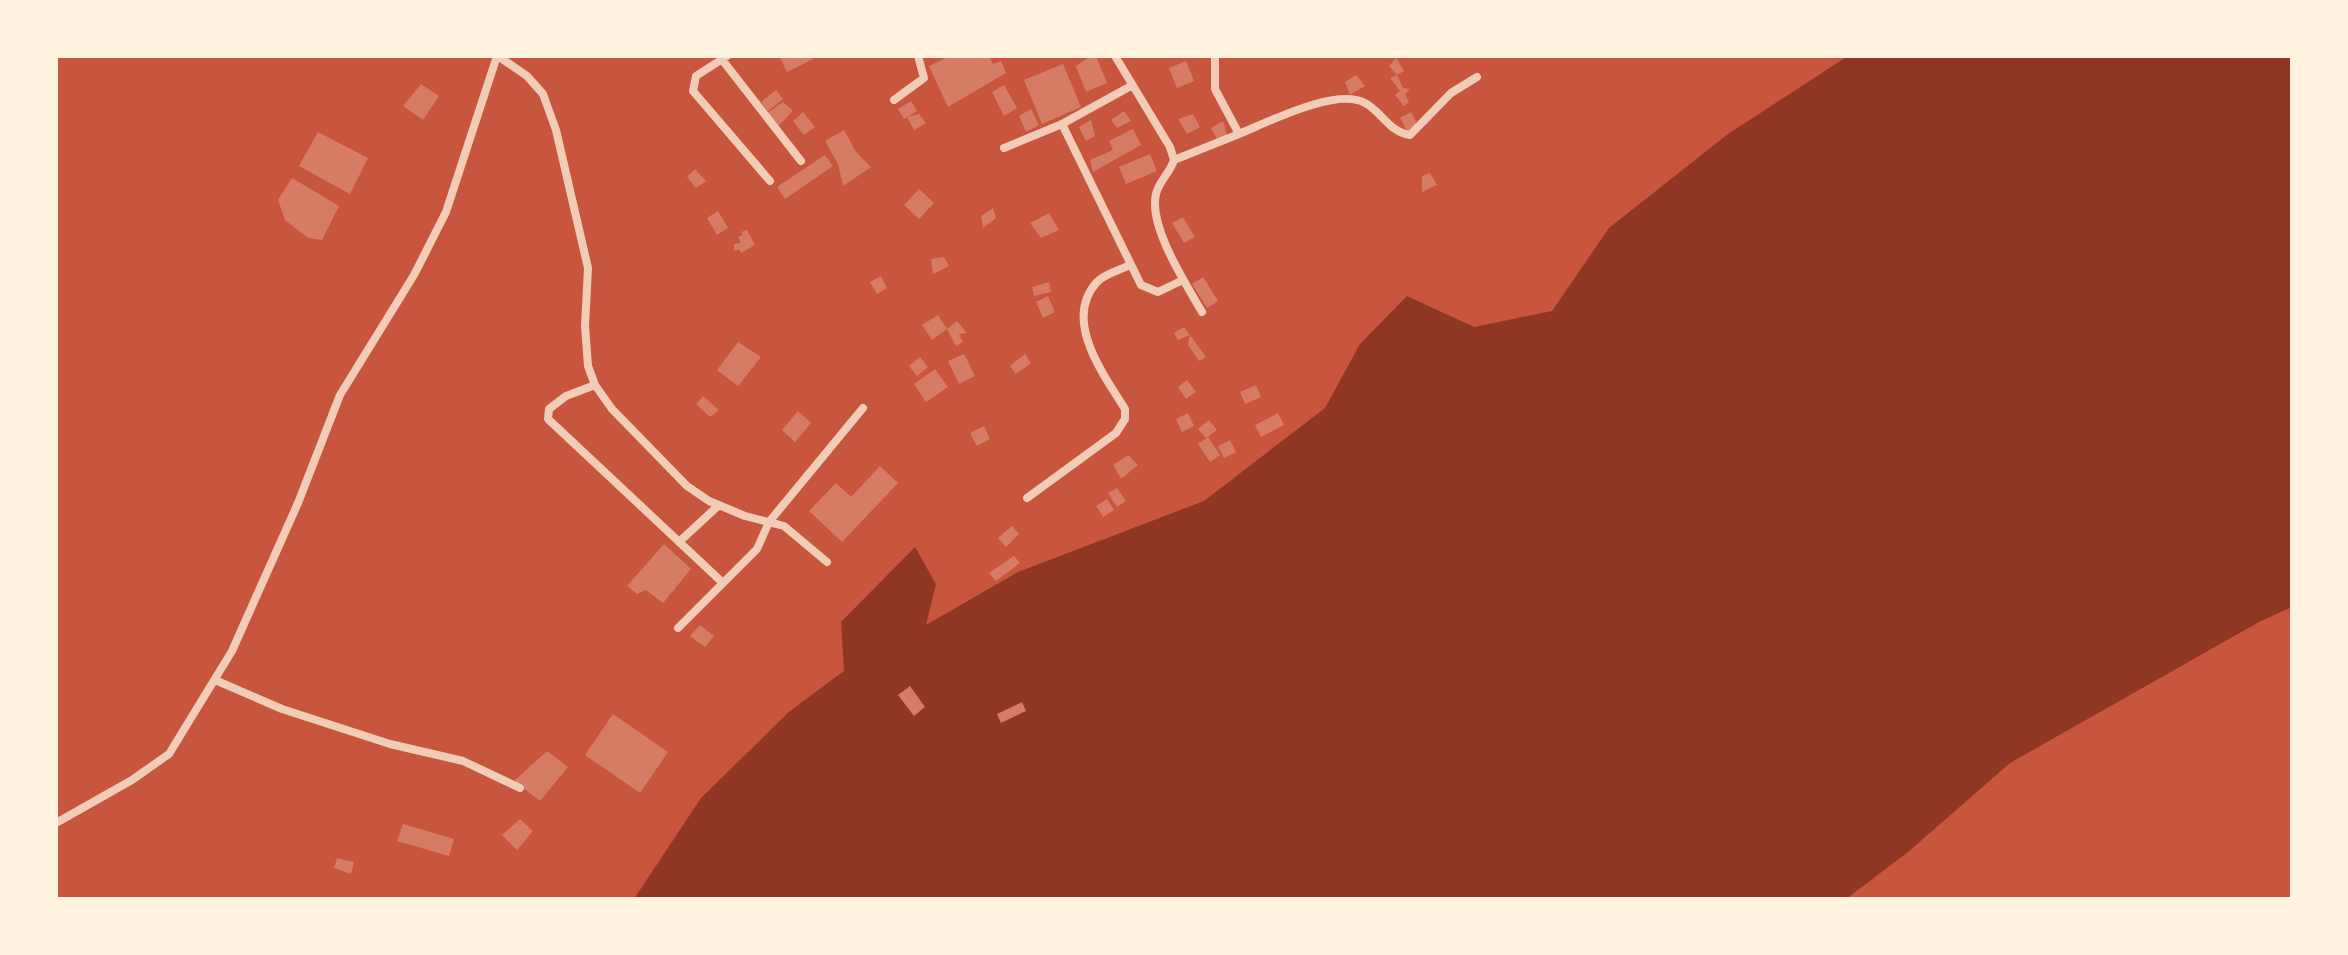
<svg xmlns="http://www.w3.org/2000/svg" width="2348" height="955" font-family="'IBM Plex Sans',sans-serif">
	<rect width="100%" height="100%" fill="#c8553d"/>
	<path fill="#8f3625" d="M 1848,56 L 2292,56 L 2292,607 L 2259,622 L 2010,763 L 1908,852 L 1846,899 L 634,899 L 701,798 L 790,711 L 844,671 L 841,622 L 915,547 L 936,584 L 926,625 L 1018,572 L 1204,501 L 1325,408 L 1360,344 L 1407,296 L 1474,327 L 1552,311 L 1609,228 L 1728,134 Z"/>
	<path fill="#d67c66" d="M 779,56 L 811,56 L 813,59 L 787,72 Z
		M 950,56 L 989,56 L 993,64 L 1001,61 L 1006,73 L 948,107 L 929,66 Z
		M 1091,56 L 1096,56 L 1107,83 L 1086,92 L 1076,66 Z
		M 1396,58 L 1404,71 L 1397,75 L 1403,88 L 1410,89 L 1405,94 L 1409,102 L 1404,106 L 1395,95 L 1400,91 L 1390,78 L 1397,75 L 1389,66 Z
		M 1186,61 L 1194,81 L 1177,88 L 1169,68 Z
		M 1063,64 L 1081,107 L 1042,124 L 1024,80 Z
		M 1356,75 L 1365,86 L 1350,95 L 1345,82 Z
		M 421,84 L 439,96 L 423,120 L 403,106 Z
		M 1004,85 L 1017,108 L 1004,116 L 992,92 Z
		M 776,90 L 783,99 L 768,111 L 761,102 Z
		M 911,101 L 917,111 L 904,119 L 898,109 Z
		M 783,102 L 793,111 L 778,126 L 766,114 Z
		M 1031,109 L 1039,125 L 1026,132 L 1019,116 Z
		M 1124,111 L 1131,121 L 1117,128 L 1111,120 Z
		M 803,112 L 815,127 L 804,135 L 793,121 Z
		M 1411,112 L 1419,127 L 1409,135 L 1400,118 Z
		M 919,114 L 926,123 L 914,130 L 907,117 Z
		M 1193,114 L 1200,127 L 1187,134 L 1178,119 Z
		M 1091,120 L 1095,136 L 1086,141 L 1079,127 Z
		M 1223,121 L 1227,135 L 1217,139 L 1211,128 Z
		M 1133,129 L 1141,145 L 1093,172 L 1090,160 L 1113,150 L 1109,141 Z
		M 844,130 L 856,152 L 871,167 L 843,186 L 838,164 L 825,141 Z
		M 318,132 L 368,158 L 350,194 L 299,166 Z
		M 1150,154 L 1157,171 L 1126,184 L 1119,167 Z
		M 825,155 L 833,166 L 785,199 L 777,187 Z
		M 695,169 L 706,181 L 696,188 L 687,177 Z
		M 1430,173 L 1437,185 L 1422,192 L 1422,176 Z
		M 292,178 L 339,206 L 322,240 L 308,238 L 285,220 L 278,200 Z
		M 919,189 L 934,203 L 919,219 L 904,205 Z
		M 993,208 L 996,218 L 983,228 L 981,216 Z
		M 718,211 L 728,228 L 717,235 L 707,218 Z
		M 1049,213 L 1059,230 L 1041,238 L 1030,223 Z
		M 1183,217 L 1195,237 L 1184,243 L 1172,223 Z
		M 747,230 L 755,245 L 741,253 L 739,249 L 734,251 L 734,244 L 741,243 L 738,237 L 743,235 L 741,232 Z
		M 944,257 L 949,266 L 933,274 L 931,259 Z
		M 881,276 L 887,288 L 877,294 L 870,282 Z
		M 1203,277 L 1218,301 L 1207,308 L 1192,284 Z
		M 1049,282 L 1051,292 L 1034,296 L 1032,287 Z
		M 1048,296 L 1055,312 L 1043,318 L 1036,302 Z
		M 938,315 L 947,329 L 932,340 L 922,325 Z
		M 957,321 L 967,333 L 959,334 L 963,342 L 956,346 L 947,329 Z
		M 1184,327 L 1206,357 L 1199,361 L 1188,345 L 1190,335 L 1178,340 L 1174,333 Z
		M 738,342 L 761,357 L 738,386 L 717,370 Z
		M 964,354 L 975,376 L 959,384 L 948,361 Z
		M 1025,354 L 1031,363 L 1016,374 L 1010,366 Z
		M 920,357 L 928,367 L 917,376 L 909,366 Z
		M 935,369 L 948,387 L 926,402 L 914,384 Z
		M 1187,380 L 1196,392 L 1186,399 L 1178,387 Z
		M 1256,385 L 1261,397 L 1245,404 L 1240,392 Z
		M 703,396 L 719,410 L 710,417 L 696,404 Z
		M 798,411 L 811,423 L 795,442 L 782,430 Z
		M 1188,413 L 1194,426 L 1182,432 L 1176,419 Z
		M 1278,413 L 1284,425 L 1261,437 L 1255,425 Z
		M 1209,420 L 1217,430 L 1206,438 L 1198,429 Z
		M 984,426 L 990,439 L 977,446 L 970,433 Z
		M 1208,437 L 1220,455 L 1210,462 L 1198,444 Z
		M 1230,440 L 1236,452 L 1224,458 L 1218,446 Z
		M 1128,455 L 1138,465 L 1121,479 L 1113,465 Z
		M 880,466 L 898,483 L 842,542 L 809,511 L 836,483 L 851,497 Z
		M 1117,488 L 1126,501 L 1117,507 L 1108,493 Z
		M 1107,499 L 1114,510 L 1103,517 L 1096,506 Z
		M 1012,526 L 1019,534 L 1006,547 L 998,538 Z
		M 664,544 L 691,569 L 663,603 L 646,590 L 637,594 L 627,586 Z
		M 1014,556 L 1020,563 L 996,581 L 989,573 Z
		M 700,625 L 714,636 L 705,647 L 690,636 Z
		M 910,686 L 925,707 L 914,716 L 898,695 Z
		M 1022,702 L 1026,711 L 1001,723 L 997,714 Z
		M 613,714 L 668,752 L 640,793 L 585,755 Z
		M 547,751 L 568,767 L 540,801 L 514,781 Z
		M 520,819 L 533,831 L 517,850 L 502,835 Z
		M 403,824 L 454,839 L 449,856 L 397,841 Z
		M 337,858 L 354,862 L 351,874 L 334,868 Z"/>
	<g fill="none" stroke-linecap="round" stroke-linejoin="round">
		<path stroke="#f1ccb7" stroke-width="8" d="M 498,56 L 527,76 L 543,94 L 556,130 L 588,268 L 585,326 L 588,366 L 595,385 L 612,409 L 687,486 L 709,501 L 745,516 L 784,526 L 827,562
			M 727,56 L 696,76 L 693,91 L 770,181
			M 1115,56 L 1170,147 L 1174,160 C 1170,173 1159,181 1156,194 C 1148,226 1186,284 1202,312
			M 720,57 L 801,161
			M 894,100 L 924,78 L 918,56
			M 1062,124 L 1141,285 L 1158,292 L 1183,280
			M 1239,134 C 1268,122 1337,87 1365,103 C 1382,112 1389,132 1410,135 L 1451,93 L 1477,77
			M 1004,148 L 1062,124 L 1131,86
			M 1174,160 L 1239,134 L 1215,89 L 1215,56
			M 595,385 L 566,396 L 549,409 L 548,419 L 723,583
			M 1027,498 L 1116,433 L 1125,419 L 1125,409 C 1104,375 1062,320 1097,282 C 1104,274 1120,270 1130,265
			M 679,542 L 719,505
			M 678,628 L 757,549 L 769,522 L 863,408
			M 215,680 L 282,709 L 390,744 L 463,761 L 520,788
			M 56,823 L 132,780 L 169,754 L 232,651 L 298,503 L 340,395 L 414,275 L 446,212 L 497,56"/>
	</g>
	<rect width="2348" height="955" fill="none" stroke="#fff3e0" stroke-width="116"/>
</svg>
